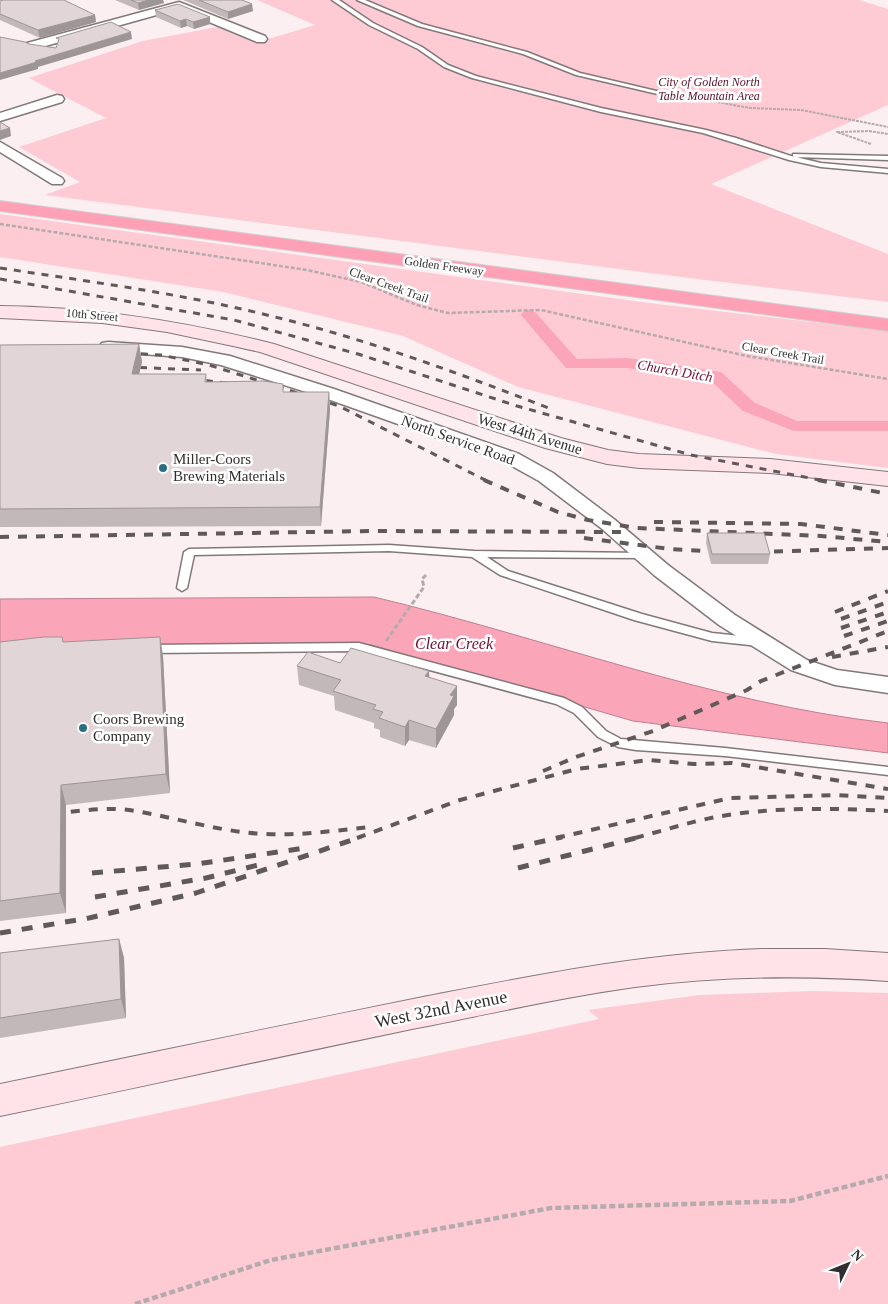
<svg xmlns="http://www.w3.org/2000/svg" width="888" height="1304" font-family="Georgia,serif">
	<rect width="100%" height="100%" fill="#fbeff1"/>
	<path fill="#fecad4" d="M 257,0 L 859,0 L 888,9 L 888,105 L 711,184 L 888,254 L 888,302 L 705,280 L 45,195 L 80,182 L 19,147 L 106,118 L 29,78 L 143,41 L 217,27 L 255,43 L 315,25 Z
		M 0,214 L 649,303 L 888,331 L 888,468 L 776,454 L 518,387 L 403,336 L 223,292 L 0,257 Z
		M 814,991 L 888,993 L 888,1304 L 0,1304 L 0,1147 L 599,1019 L 588,1010 L 700,995 Z"/>
	<path fill="#faa5b8" stroke="#be818f" d="M 374,597 C 546,638 712,703 888,723 L 888,753 L 633,721 L 372,645 L 0,648 L 0,599 Z"/>
	<g fill="none" stroke-linecap="round" stroke-linejoin="round">
		<path fill="#faa5b8" fill-rule="evenodd" d="M 529,310 L 535,312 L 577,359 L 627,358 L 715,371 L 721,372 L 755,403 L 797,421 L 888,421 L 888,431 L 794,431 L 743,411 L 710,380 L 627,368 L 566,368 L 521,315 L 523,312 Z"/>
		<defs>
			<path id="lane" d="M 332,0 L 339,0 L 373,23 L 422,47 L 448,65 L 476,76 L 601,108 L 706,130 L 736,138 L 791,156 L 821,163 L 888,169 L 888,173 L 821,167 L 789,160 L 703,133 L 601,112 L 472,78 L 444,67 L 418,49 L 369,25 Z
				M 357,0 L 365,0 L 422,24 L 527,52 L 580,73 L 682,97 L 679,99 L 576,75 L 523,54 L 418,26 Z
				M 793,154 L 888,156 L 888,160 L 795,157 L 793,156 Z
				M 389,545 L 474,551 L 648,553 L 649,555 L 648,557 L 644,558 L 487,557 L 508,571 L 642,614 L 712,633 L 759,638 L 765,642 L 759,646 L 712,641 L 634,620 L 500,575 L 472,557 L 389,551 L 194,555 L 187,588 L 182,591 L 177,588 L 184,552 L 189,549 Z
				M 359,643 L 564,698 L 582,707 L 606,731 L 621,739 L 725,748 L 888,767 L 888,775 L 725,756 L 636,750 L 618,747 L 598,737 L 574,713 L 556,704 L 359,651 L 148,653 L 142,649 L 148,645 Z"/>
			<path id="street" d="M 179,2 L 265,36 L 267,39 L 265,42 L 257,42 L 178,9 L 31,50 L 25,46 L 27,43 Z
				M 57,95 L 62,96 L 64,99 L 62,102 L 0,121 L 0,113 Z
				M 0,142 L 62,178 L 64,181 L 62,184 L 52,184 L 0,152 Z
				M 108,342 L 182,347 L 230,356 L 334,389 L 519,454 L 553,473 L 615,520 L 668,565 L 735,615 L 807,660 L 837,670 L 888,677 L 888,693 L 835,685 L 791,670 L 719,625 L 654,575 L 601,528 L 539,481 L 505,462 L 322,397 L 221,365 L 182,357 L 102,351 L 99,347 L 102,343 Z"/>
			<path id="secondary" d="M 0,306 C 94,307 183,321 274,344 L 561,438 L 608,450 L 639,454 L 770,459 L 888,472 L 888,486 L 770,473 L 639,468 L 607,464 L 545,448 L 260,352 L 233,346 L 167,332 L 102,323 L 0,318 Z
				M 762,949 L 825,949 L 888,953 L 888,981 C 803,975 719,976 635,987 C 560,997 486,1015 412,1029 C 275,1057 137,1088 0,1116 L 0,1084 C 141,1055 282,1025 423,997 C 537,975 645,953 762,949 Z"/>
			<path id="highway" d="M 0,201 L 888,319 L 888,331 L 0,211 Z"/>
		</defs>
		<use href="#lane" stroke="#82787a" stroke-width="3"/>
		<use href="#street" stroke="#82787a" stroke-width="3"/>
		<use href="#secondary" stroke="#82787a" stroke-width="2"/>
		<use href="#highway" stroke="#d2d1d1" stroke-width="2"/>
		<path stroke="#b5abad" stroke-width="2" stroke-dasharray="3 1" stroke-linecap="butt" d="M 690,97 L 750,108 L 801,110 L 888,127
			M 871,144 L 837,132 L 869,131 L 888,134"/>
		<path stroke="#b5abad" stroke-width="2.5" stroke-dasharray="4 2" stroke-linecap="butt" d="M 0,224 L 307,270 L 361,282 L 417,305 L 448,313 L 541,310 L 747,356 L 888,379"/>
		<path stroke="#b5abad" stroke-width="3" stroke-dasharray="5 2.5" stroke-linecap="butt" d="M 386,641 L 424,587 L 422,579 L 427,574"/>
		<path stroke="#b5abad" stroke-width="4.5" stroke-dasharray="6 3" stroke-linecap="butt" d="M 135,1304 L 271,1260 L 551,1208 L 790,1201 L 888,1176"/>
		<use href="#lane" fill="#fff" fill-rule="evenodd"/>
		<use href="#street" fill="#fff" fill-rule="evenodd"/>
		<use href="#secondary" fill="#ffe3e9" fill-rule="evenodd"/>
		<use href="#highway" fill="#fea1b6" fill-rule="evenodd"/>
		<path stroke="#60595a" stroke-width="3" stroke-dasharray="7 7" stroke-linecap="butt" d="M 0,268 C 92,282 185,294 275,317 C 369,340 461,374 551,409
			M 0,279 L 234,320 L 358,354 L 517,406 L 691,455 L 825,481
			M 127,353 L 161,355 L 209,365 L 339,406 L 487,481
			M 126,367 L 201,370
			M 192,379 L 227,383"/>
		<path stroke="#60595a" stroke-width="4" stroke-dasharray="9 9" stroke-linecap="butt" d="M 484,480 L 558,512 L 588,520 L 637,528 L 821,536 L 888,542
			M 818,480 L 888,494
			M 654,522 L 801,524 L 888,535
			M 0,537 L 373,531 L 625,532
			M 584,538 L 670,549 L 721,552
			M 756,552 L 888,548
			M 835,612 L 888,591
			M 841,619 L 888,602
			M 841,628 L 888,612
			M 844,636 L 888,621
			M 832,657 L 888,647
			M 543,771 L 576,757 L 653,731 L 747,690 L 761,681 L 888,631
			M 53,814 C 78,811 104,807 129,810 C 175,817 219,832 265,834 C 301,836 337,830 372,827
			M 357,838 L 460,800 L 577,769 L 649,760 L 694,764 L 732,763 L 888,789
			M 556,838 L 730,798 L 836,795 L 888,798
			M 635,838 C 662,831 689,822 716,817 C 769,807 834,808 888,811"/>
		<path stroke="#60595a" stroke-width="5" stroke-dasharray="11 11" stroke-linecap="butt" d="M 513,848 L 562,837
			M 518,868 L 640,837
			M 92,873 L 197,864 L 305,848
			M 95,897 L 206,878 L 258,865
			M 0,933 L 89,918 L 196,893 L 361,837"/>
	</g>
	<path fill="#c2b7b9" d="M 115,0 L 163,0 L 164,3 L 139,10 Z
		M 183,0 L 242,0 L 253,11 L 228,19 Z
		M 0,1 L 95,15 L 96,22 L 40,38 L 0,20 Z
		M 155,10 L 210,24 L 194,29 L 187,26 L 181,28 L 156,17 Z
		M 139,344 L 142,362 L 139,374 L 206,374 L 207,382 L 284,392 L 329,392 L 330,410 L 321,526 L 0,527 L 0,345 Z
		M 707,533 L 770,554 L 768,564 L 711,564 L 706,543 Z
		M 160,637 L 163,656 L 170,793 L 66,805 L 66,913 L 0,921 L 0,642 L 64,642 Z
		M 340,663 L 429,671 L 429,677 L 457,705 L 454,709 L 454,715 L 436,748 L 409,740 L 405,746 L 380,737 L 380,730 L 374,728 L 374,723 L 335,710 L 334,696 L 299,685 L 297,666 Z
		M 119,939 L 124,958 L 126,1018 L 0,1038 L 0,953 Z"/>
	<path fill="#9e9596" d="M 149,0 L 163,0 L 164,3 L 139,10 L 138,3 Z
		M 252,4 L 253,11 L 228,19 L 228,12 Z
		M 95,15 L 96,22 L 40,38 L 38,30 Z
		M 210,17 L 210,24 L 194,29 L 193,22 Z
		M 186,19 L 187,26 L 181,28 L 180,21 Z
		M 131,32 L 132,39 L 38,67 L 38,69 L 0,80 L 0,73 L 35,61 Z
		M 10,128 L 11,136 L 0,140 L 0,131 Z
		M 139,344 L 142,362 L 135,391 L 132,374 Z
		M 329,392 L 330,410 L 321,526 L 320,507 Z
		M 160,637 L 163,656 L 170,793 L 166,774 Z
		M 429,671 L 430,690 L 425,676 Z
		M 457,686 L 457,705 L 454,709 L 454,715 L 436,748 L 436,729 L 450,695 Z
		M 409,720 L 409,740 L 405,746 L 405,727 Z
		M 61,785 L 66,805 L 66,913 L 60,893 Z
		M 119,939 L 124,958 L 126,1018 L 121,999 Z"/>
	<path fill="#e1d5d7" stroke="#9e9596" d="M 3,0 L 64,0 L 95,15 L 38,30 L 0,14 L 0,1 Z
		M 131,0 L 149,0 L 138,3 Z
		M 199,0 L 242,0 L 252,4 L 228,12 Z
		M 178,4 L 210,17 L 193,22 L 186,19 L 180,21 L 155,10 Z
		M 111,22 L 131,32 L 35,61 L 37,62 L 0,73 L 0,37 L 25,42 L 29,44 L 56,48 L 59,39 L 56,38 Z
		M 0,122 L 10,128 L 0,131 Z
		M 139,344 L 132,374 L 206,374 L 205,382 L 264,381 L 283,384 L 283,392 L 329,392 L 320,507 L 0,509 L 0,345 Z
		M 707,533 L 764,533 L 770,554 L 712,554 Z
		M 44,637 L 62,637 L 63,642 L 160,637 L 166,774 L 61,785 L 60,893 L 0,901 L 0,642 Z
		M 351,648 L 429,671 L 425,676 L 457,686 L 450,695 L 454,696 L 436,729 L 409,720 L 405,727 L 379,718 L 383,712 L 373,709 L 376,705 L 333,691 L 341,680 L 297,666 L 308,652 L 340,663 Z
		M 119,939 L 121,999 L 0,1018 L 0,953 Z"/>
	<g fill="#2a6f7f" stroke="#fff" stroke-width="2">
		<circle cx="163" cy="468" r="5"/>
		<circle cx="83" cy="728" r="5"/>
	</g>
	<g text-anchor="middle" dominant-baseline="central" stroke-width="5" stroke-linejoin="round" paint-order="stroke">
		<g font-size="12" font-style="italic" fill="#590f29" stroke="#fff">
			<text x="709" y="82">City of Golden North<tspan x="709" dy="14">Table Mountain Area</tspan></text>
		</g>
		<g font-size="12" fill="#322d2e" stroke="#fff">
			<text transform="translate(444 266) rotate(8)">Golden Freeway</text>
			<text transform="translate(389 285) rotate(20)">Clear Creek Trail</text>
			<text transform="translate(92 315) rotate(5)">10th Street</text>
			<text transform="translate(783 353) rotate(10)">Clear Creek Trail</text>
		</g>
		<g font-size="14" font-style="italic" fill="#700d33" stroke="#fff">
			<text transform="translate(675 371) rotate(10)">Church Ditch</text>
		</g>
		<g font-size="15" fill="#322d2e" stroke="#fff">
			<text transform="translate(530 434) rotate(17)">West 44th Avenue</text>
			<text transform="translate(458 440) rotate(20)">North Service Road</text>
		</g>
		<g font-size="15" fill="#322d2e" stroke="#fff" text-anchor="start">
			<text x="173" y="459">Miller-Coors<tspan x="173" dy="17">Brewing Materials</tspan></text>
			<text x="93" y="719">Coors Brewing<tspan x="93" dy="17">Company</tspan></text>
		</g>
		<g font-size="16" font-style="italic" fill="#700d33" stroke="#fff">
			<text x="454" y="643">Clear Creek</text>
		</g>
		<g font-size="18" fill="#322d2e" stroke="#fff">
			<text transform="translate(441 1009) rotate(-11)">West 32nd Avenue</text>
		</g>
	</g>
	<g transform="translate(848 1264) rotate(47)" stroke="#ffffff" stroke-width="4" paint-order="stroke">
	<path d="M0-4L9 19L0 12L-9 19Z" fill="#322d2e"/>
	<text y="-8" font-size="14" font-weight="bold" text-anchor="middle" fill="#322d2e">N</text>
	</g>
</svg>
